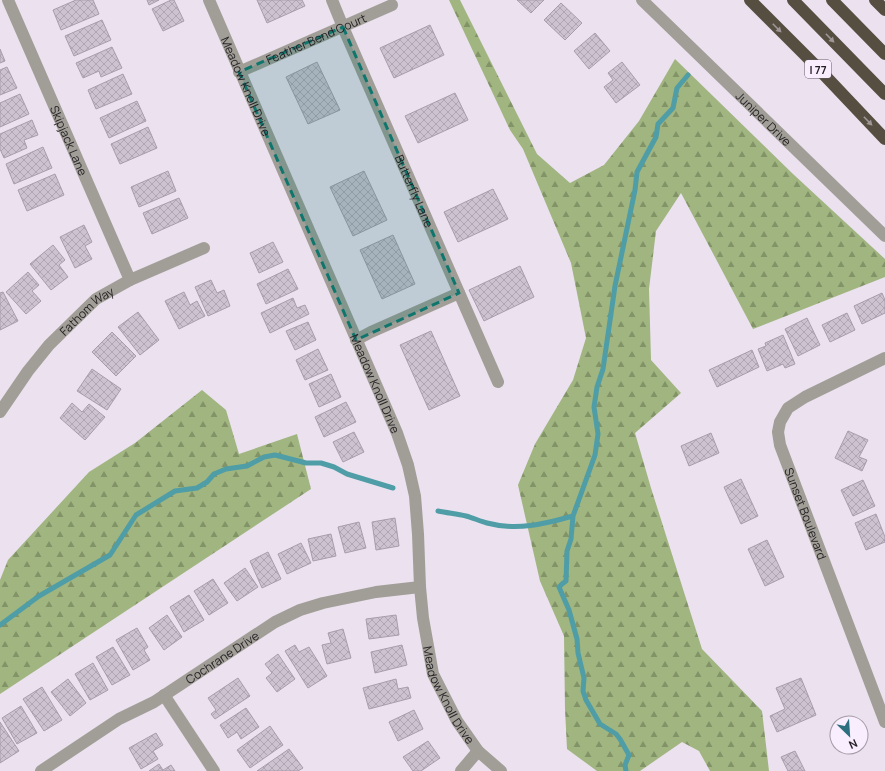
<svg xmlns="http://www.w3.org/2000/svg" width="885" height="771" font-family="Manrope,sans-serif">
	<defs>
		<pattern id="forest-firs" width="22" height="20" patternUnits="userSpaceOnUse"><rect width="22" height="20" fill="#a0b57f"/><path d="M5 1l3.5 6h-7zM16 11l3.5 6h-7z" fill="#829368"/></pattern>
		<pattern id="building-cross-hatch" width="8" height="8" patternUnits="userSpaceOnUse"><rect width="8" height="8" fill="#ccc2d0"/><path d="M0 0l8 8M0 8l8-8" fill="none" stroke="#afa6b2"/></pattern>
	</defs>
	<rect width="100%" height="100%" fill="#ebe1ef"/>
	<path fill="url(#forest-firs)" d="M 449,0 L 460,0 L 537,154 L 570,183 L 604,165 L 639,121 L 675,59 L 793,174 L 885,259 L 885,277 L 753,329 L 681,193 L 656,231 L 649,289 L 651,360 L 681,393 L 635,433 L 651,488 L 702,649 L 762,711 L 769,771 L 710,771 L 699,751 L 682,742 L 640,771 L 597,771 L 567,749 L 565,709 L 564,636 L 540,581 L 518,485 L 535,444 L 573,380 L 586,338 L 571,263 L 523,149 L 510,130 Z
		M 202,390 L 226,410 L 239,454 L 297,434 L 311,489 L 0,694 L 0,580 L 8,560 L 89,472 L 135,443 Z"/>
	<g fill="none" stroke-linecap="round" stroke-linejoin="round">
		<path stroke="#4f9da6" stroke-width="5" d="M 438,511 C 448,513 457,514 466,516 C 473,518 480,521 487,523 C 517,531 544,524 573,516
			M 0,625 L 39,596 L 110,555 L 136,515 L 175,491 L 197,488 L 207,482 L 214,474 L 226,469 L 247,466 L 264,457 L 275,455 L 306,463 L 321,463 L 334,467 L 347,474 L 393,488
			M 626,771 L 625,765 L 629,755 L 620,739 L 616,734 L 600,724 L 586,700 L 583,691 L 584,678 L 578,653 L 577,639 L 569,610 L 559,587 L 562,584 L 566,581 L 567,551 L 571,539 L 573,516 L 595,455 L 598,434 L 594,407 L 597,387 L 603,369 L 615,286 L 635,190 L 637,172 L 656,137 L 658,124 L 673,108 L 677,88 L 688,75"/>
	</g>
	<path fill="url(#building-cross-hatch)" stroke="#a79dab" d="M 76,0 L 93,0 L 99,14 L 61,30 L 53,10 Z
		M 147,0 L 159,0 L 149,5 Z
		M 171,0 L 174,0 L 184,21 L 163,31 L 152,9 Z
		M 257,0 L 302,0 L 305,6 L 267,23 Z
		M 517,0 L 544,0 L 531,13 Z
		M 561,3 L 582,23 L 565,40 L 544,20 Z
		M 102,20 L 111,40 L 74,56 L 65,36 Z
		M 430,25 L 444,55 L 394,78 L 380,48 Z
		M 595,33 L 610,51 L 589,69 L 574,51 Z
		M 112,47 L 122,68 L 101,77 L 99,71 L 83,78 L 76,63 Z
		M 0,49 L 5,61 L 0,63 Z
		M 317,62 L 340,110 L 308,124 L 286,77 Z
		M 622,62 L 640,85 L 616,103 L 604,87 L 613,80 L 608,73 Z
		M 7,67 L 17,88 L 0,95 L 0,70 Z
		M 123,74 L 132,94 L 96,109 L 88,90 Z
		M 455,93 L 468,120 L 418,143 L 405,116 Z
		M 20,94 L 29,114 L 0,127 L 0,103 Z
		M 137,101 L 146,121 L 109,138 L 100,118 Z
		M 32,120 L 38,135 L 24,140 L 27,148 L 4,158 L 0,149 L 0,134 Z
		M 148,127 L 157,148 L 120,164 L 111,144 Z
		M 43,147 L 52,168 L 14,184 L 6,164 Z
		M 168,171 L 176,191 L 139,207 L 131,187 Z
		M 364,171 L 387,220 L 353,236 L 330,187 Z
		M 55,174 L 64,195 L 27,211 L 18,190 Z
		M 493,189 L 508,219 L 458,242 L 444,212 Z
		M 179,198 L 188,218 L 152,234 L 143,213 Z
		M 84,225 L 92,242 L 85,246 L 92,259 L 75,268 L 60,237 Z
		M 393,235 L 415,284 L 382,299 L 360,250 Z
		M 273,242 L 283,262 L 259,273 L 250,253 Z
		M 53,245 L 65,260 L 59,265 L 68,277 L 51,290 L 30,264 Z
		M 520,266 L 534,297 L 484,321 L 469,290 Z
		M 288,269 L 298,289 L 266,304 L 257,284 Z
		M 28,272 L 39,285 L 32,291 L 41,301 L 26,314 L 6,292 Z
		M 211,280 L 217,293 L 224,290 L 230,306 L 208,316 L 195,287 Z
		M 3,292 L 18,321 L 0,330 L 0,293 Z
		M 184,292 L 190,305 L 197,301 L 205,316 L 179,329 L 165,301 Z
		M 882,293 L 885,300 L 885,313 L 862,324 L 854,306 Z
		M 293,298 L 297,308 L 305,305 L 309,314 L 270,333 L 261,313 Z
		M 138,312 L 159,340 L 140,355 L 118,327 Z
		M 847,313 L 855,330 L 830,342 L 822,325 Z
		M 807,318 L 820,345 L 798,356 L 785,329 Z
		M 308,322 L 316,340 L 295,350 L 286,331 Z
		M 431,331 L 460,396 L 429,410 L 400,345 Z
		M 112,332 L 136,356 L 116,376 L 92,352 Z
		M 783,335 L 795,364 L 785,368 L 783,364 L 767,371 L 758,349 L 766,346 L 765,343 Z
		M 318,349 L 328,370 L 305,380 L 296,360 Z
		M 752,350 L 759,367 L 717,387 L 709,370 Z
		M 92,369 L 121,389 L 107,410 L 77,391 Z
		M 331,374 L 341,397 L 319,407 L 309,384 Z
		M 346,402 L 356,422 L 324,437 L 315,417 Z
		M 72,403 L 82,412 L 89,404 L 105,417 L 85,440 L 60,418 Z
		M 848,431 L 868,440 L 859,457 L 867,460 L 862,471 L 835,458 Z
		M 354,432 L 364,452 L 343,462 L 333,442 Z
		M 711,433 L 719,453 L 689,466 L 681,446 Z
		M 741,479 L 758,516 L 741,524 L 724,487 Z
		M 863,480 L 875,506 L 853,516 L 841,490 Z
		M 876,514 L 885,537 L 885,542 L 866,550 L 855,523 Z
		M 395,518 L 399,546 L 376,550 L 372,522 Z
		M 359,522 L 366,548 L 345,553 L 338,527 Z
		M 331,534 L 336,556 L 313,561 L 308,539 Z
		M 767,540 L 784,577 L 765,586 L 748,549 Z
		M 301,543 L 311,563 L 287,574 L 278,554 Z
		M 268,552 L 281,579 L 262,588 L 250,561 Z
		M 245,568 L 258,587 L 237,601 L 224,583 Z
		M 213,579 L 228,603 L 209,615 L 194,591 Z
		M 189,595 L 204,620 L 184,632 L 170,607 Z
		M 167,615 L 182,637 L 164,650 L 149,628 Z
		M 396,615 L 399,635 L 369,639 L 366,619 Z
		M 137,628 L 148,647 L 144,650 L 150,660 L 133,670 L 116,640 Z
		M 343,629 L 351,658 L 327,664 L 322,645 L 331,643 L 328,633 Z
		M 295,645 L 299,652 L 309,647 L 327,676 L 308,688 L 285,651 Z
		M 402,645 L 407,665 L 375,673 L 371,652 Z
		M 113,647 L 130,675 L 112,685 L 96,657 Z
		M 278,654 L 295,679 L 277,692 L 266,678 L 272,673 L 265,664 Z
		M 93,663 L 108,690 L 90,700 L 75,674 Z
		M 238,678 L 250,696 L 215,719 L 211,714 L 216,710 L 208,698 Z
		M 801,678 L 816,715 L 777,732 L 770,716 L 785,709 L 776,688 Z
		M 68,679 L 86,703 L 70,716 L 51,692 Z
		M 396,679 L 398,689 L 408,687 L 411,698 L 369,709 L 363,688 Z
		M 42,687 L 62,720 L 44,731 L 23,699 Z
		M 21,706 L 37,733 L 17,744 L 2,718 Z
		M 246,708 L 259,727 L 241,739 L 237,732 L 228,738 L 220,725 Z
		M 414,710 L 423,729 L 398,741 L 389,722 Z
		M 0,722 L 19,751 L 0,763 Z
		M 270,726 L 283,745 L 250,768 L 237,750 Z
		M 156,733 L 163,745 L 153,751 L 158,759 L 141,769 L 129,748 Z
		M 428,741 L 440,758 L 421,771 L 413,771 L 403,757 Z
		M 289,749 L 303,768 L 298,771 L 257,771 Z
		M 795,751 L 805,771 L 788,771 L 781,757 Z
		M 159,764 L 163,770 L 171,765 L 175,771 L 149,771 Z"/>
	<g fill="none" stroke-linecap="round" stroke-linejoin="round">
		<g stroke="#a19e97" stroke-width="12">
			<path id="s1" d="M 8,0 L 130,280"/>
			<path id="s2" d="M 209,0 L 397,433 L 408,465 L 415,496 L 418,534 L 420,587 L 423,618 L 433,674 L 457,721 L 478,751 L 501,771"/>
			<path id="s3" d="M 332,0 L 343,27 L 498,382"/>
			<path id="s4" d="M 642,0 L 885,236"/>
			<path id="s5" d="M 239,72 L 392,5"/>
			<path d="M 356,340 L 371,332 L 459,293"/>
			<path id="s6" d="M 885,358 L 805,397 L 788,408 L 780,422 L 778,432 L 780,445 L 885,722"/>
			<path id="s7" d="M 0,412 L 28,371 L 49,345 L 96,299 L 130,280 L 204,248"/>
			<path d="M 164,695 L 214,771"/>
			<path id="s8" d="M 41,771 L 119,719 L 154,702 L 275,622 L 300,610 L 323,603 L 376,592 L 420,587"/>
			<path d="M 461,771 L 478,751"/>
		</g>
		<path stroke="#554e41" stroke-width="12" d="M 750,0 L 813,63 L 885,139
			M 793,0 L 885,94
			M 832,0 L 885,54
			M 875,0 L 885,10"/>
	</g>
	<defs><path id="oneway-solid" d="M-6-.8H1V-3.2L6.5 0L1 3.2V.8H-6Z"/></defs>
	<g fill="#9f9696">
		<use href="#oneway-solid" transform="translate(777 28) rotate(45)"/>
		<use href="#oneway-solid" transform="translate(830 38) rotate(46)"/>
		<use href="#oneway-solid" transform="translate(868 121) rotate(46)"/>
	</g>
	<path fill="#0f766e" fill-opacity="0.2" stroke="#0f766e" stroke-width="3" stroke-dasharray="8 5" stroke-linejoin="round" d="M 343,27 L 459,293 L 356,340 L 239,72 Z"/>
	<g text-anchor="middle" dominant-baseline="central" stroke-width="4" stroke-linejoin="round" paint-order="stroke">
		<rect fill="#f9eefd" stroke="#635d65" stroke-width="1" x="805" y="60" width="26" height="18" rx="3"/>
		<g font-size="11" font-weight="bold" fill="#231f24">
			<text x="818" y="69">I 77</text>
		</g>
		<g font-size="12" fill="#231f24" stroke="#f9eefd">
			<text stroke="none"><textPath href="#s5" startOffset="84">Feather Bend Court</textPath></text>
			<text stroke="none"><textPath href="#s2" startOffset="94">Meadow Knoll Drive</textPath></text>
			<text stroke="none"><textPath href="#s4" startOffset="170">Juniper Drive</textPath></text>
			<text stroke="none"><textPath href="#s1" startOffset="153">Skipjack Lane</textPath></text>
			<text stroke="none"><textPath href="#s3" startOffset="208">Butterfly Lane</textPath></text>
			<text stroke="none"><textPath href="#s7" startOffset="134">Fathom Way</textPath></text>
			<text stroke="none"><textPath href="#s2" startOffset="418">Meadow Knoll Drive</textPath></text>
			<text stroke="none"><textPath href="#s6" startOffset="222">Sunset Boulevard</textPath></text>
			<text stroke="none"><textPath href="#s8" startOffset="214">Cochrane Drive</textPath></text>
			<text stroke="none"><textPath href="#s2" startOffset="742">Meadow Knoll Drive</textPath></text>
		</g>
	</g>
	<g transform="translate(849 735) rotate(155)"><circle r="19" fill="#f9eefd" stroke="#a39ba6"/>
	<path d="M0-3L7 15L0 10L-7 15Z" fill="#2c7080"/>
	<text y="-6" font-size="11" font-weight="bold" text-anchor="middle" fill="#231f24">N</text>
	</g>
</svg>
